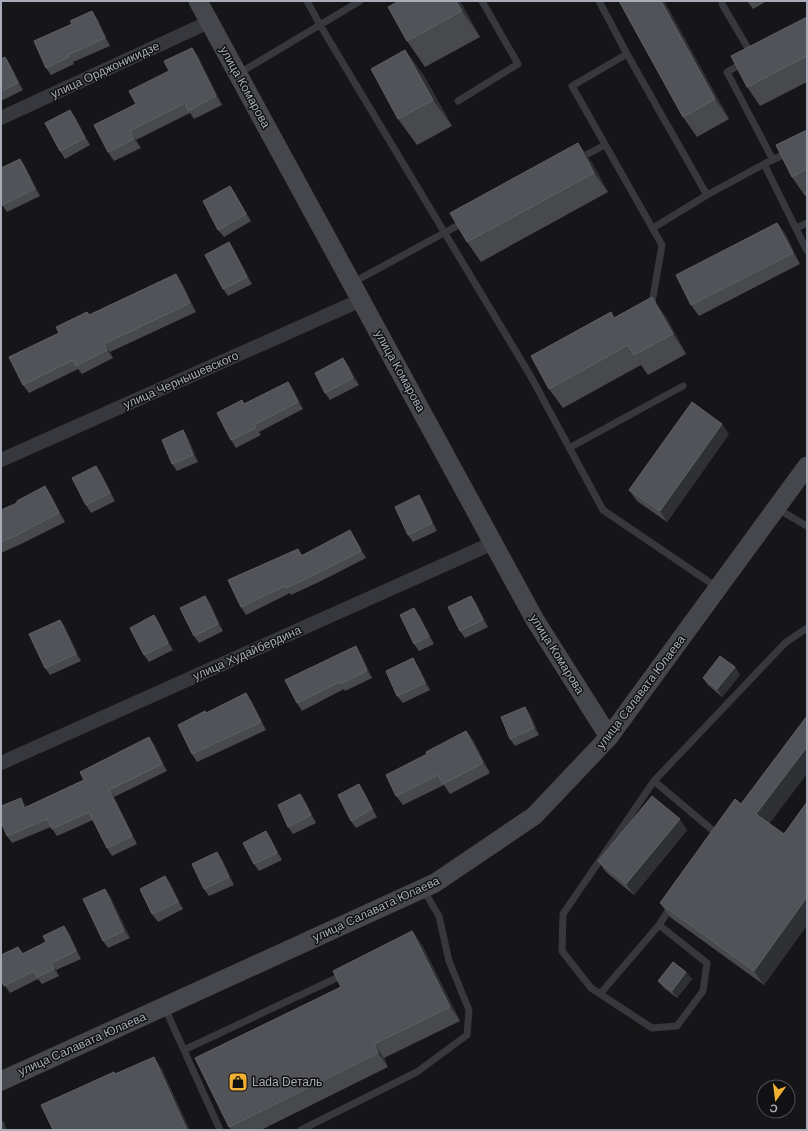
<svg xmlns="http://www.w3.org/2000/svg" width="808" height="1131" font-family="Helvetica,sans-serif">
	<rect width="100%" height="100%" fill="#161618"/>
	<g fill="none" stroke-linecap="round" stroke-linejoin="round">
		<path stroke="#37383d" stroke-width="7" d="M 307,1 L 320,25 L 530,375 L 603,510 L 718,588
			M 599,1 L 627,54 L 707,195 L 764,164
			M 722,1 L 722,4 L 752,55
			M 627,54 L 572,86 L 662,245 L 652,303 L 649,304
			M 745,62 L 727,72 L 773,160
			M 238,74 L 360,1
			M 458,101 L 518,64 L 482,1
			M 789,152 L 764,164 L 807,251
			M 578,159 L 605,145
			M 653,228 L 707,195
			M 796,228 L 807,223
			M 352,283 L 466,221
			M 569,448 L 683,386
			M 776,508 L 807,526
			M 654,781 L 717,834 L 715,837
			M 659,925 L 672,905
			M 600,994 L 659,925 L 707,963 L 703,991 L 677,1026 L 652,1028 L 591,988 L 562,951 L 563,914 L 654,781 L 785,643 L 807,628
			M 164,1006 L 220,1130
			M 184,1050 L 345,974
			M 1,1124 L 3,1130
			M 301,1130 L 417,1072 L 467,1035 L 469,1010 L 449,961 L 439,916 L 423,889"/>
		<path stroke="#37383d" stroke-width="14" d="M 1,118 L 209,22
			M 1,460 L 361,300
			M 1,763 L 493,543"/>
		<path stroke="#45474d" stroke-width="19" d="M 198,1 L 535,620 L 609,737
			M 1,1081 L 435,883 L 534,816 L 609,737 L 807,466"/>
	</g>
	<path fill="#47494d" d="M 399,1 L 460,1 L 480,37 L 425,67 L 407,41 Z
		M 664,1 L 729,119 L 697,137 L 683,117 Z
		M 747,1 L 767,1 L 753,9 Z
		M 807,17 L 807,82 L 760,106 L 747,87 Z
		M 97,18 L 110,46 L 73,62 L 74,64 L 51,75 L 46,68 L 72,24 Z
		M 192,48 L 198,56 L 222,105 L 194,119 L 190,113 L 136,140 L 141,148 L 114,161 L 108,152 L 136,104 Z
		M 405,50 L 424,76 L 452,126 L 417,145 L 398,119 Z
		M 5,57 L 10,64 L 23,90 L 1,101 L 1,59 Z
		M 75,117 L 90,145 L 65,159 L 60,151 Z
		M 807,130 L 807,196 L 805,196 L 792,177 Z
		M 578,143 L 592,163 L 608,192 L 481,262 L 467,242 Z
		M 20,159 L 25,166 L 40,196 L 7,212 L 2,205 Z
		M 230,186 L 235,193 L 251,221 L 224,237 L 218,230 Z
		M 777,223 L 785,233 L 800,264 L 699,316 L 691,305 Z
		M 229,242 L 234,250 L 252,284 L 228,296 L 223,289 Z
		M 182,283 L 196,312 L 110,352 L 113,358 L 82,374 L 78,369 L 29,393 L 23,385 L 59,333 L 87,312 L 89,315 Z
		M 611,312 L 614,318 L 666,317 L 686,354 L 648,375 L 641,365 L 563,408 L 549,389 Z
		M 348,365 L 359,385 L 330,400 L 325,393 Z
		M 288,382 L 293,389 L 303,409 L 259,432 L 261,435 L 236,448 L 231,440 L 244,404 Z
		M 183,430 L 188,438 L 198,462 L 177,471 L 172,464 Z
		M 729,434 L 667,522 L 637,501 L 629,490 Z
		M 101,473 L 115,501 L 91,513 L 86,505 Z
		M 45,486 L 51,495 L 65,522 L 19,545 L 1,553 L 1,510 L 17,503 Z
		M 424,503 L 437,531 L 413,542 L 408,535 Z
		M 355,538 L 366,558 L 323,580 L 291,595 L 290,593 L 246,615 L 241,607 L 298,549 L 302,555 Z
		M 205,596 L 210,603 L 223,631 L 199,643 L 194,636 Z
		M 471,596 L 476,603 L 488,627 L 465,638 L 460,631 Z
		M 154,615 L 159,623 L 173,650 L 149,662 L 144,655 Z
		M 419,615 L 434,644 L 419,651 L 414,644 Z
		M 60,620 L 65,627 L 81,661 L 50,675 L 45,668 Z
		M 361,654 L 372,678 L 345,691 L 344,689 L 302,711 L 297,703 Z
		M 418,666 L 430,690 L 403,703 L 397,696 Z
		M 735,667 L 740,675 L 722,697 L 708,685 L 703,678 Z
		M 251,700 L 266,730 L 197,762 L 192,754 L 206,713 Z
		M 525,707 L 530,714 L 539,735 L 515,746 L 510,739 Z
		M 466,731 L 473,740 L 490,773 L 450,794 L 444,785 L 403,805 L 396,796 L 427,754 Z
		M 154,744 L 167,771 L 114,797 L 137,844 L 112,856 L 107,848 L 93,820 L 57,836 L 51,827 L 12,843 L 7,836 L 26,806 L 26,807 L 84,780 Z
		M 364,792 L 377,817 L 356,828 L 351,821 Z
		M 300,794 L 305,801 L 316,823 L 293,834 L 288,827 Z
		M 807,802 L 807,925 L 764,985 L 670,917 L 660,903 L 741,804 L 784,834 Z
		M 687,830 L 634,895 L 606,872 L 598,861 Z
		M 271,839 L 282,860 L 259,871 L 254,864 Z
		M 222,859 L 234,885 L 209,896 L 204,889 Z
		M 165,876 L 170,883 L 183,909 L 158,922 L 152,914 Z
		M 110,896 L 130,938 L 108,948 L 103,941 Z
		M 412,931 L 422,945 L 460,1021 L 384,1058 L 388,1067 L 261,1130 L 232,1130 L 229,1127 L 341,987 Z
		M 69,933 L 81,959 L 56,970 L 59,976 L 42,984 L 38,979 L 10,993 L 3,983 L 1,984 L 1,955 L 18,947 L 23,953 Z
		M 686,972 L 692,979 L 677,998 L 664,988 L 658,981 Z"/>
	<path fill="#2f3033" d="M 456,1 L 460,1 L 461,3 L 480,37 L 462,11 Z
		M 661,1 L 664,1 L 729,119 L 715,99 Z
		M 92,11 L 97,18 L 110,46 L 105,38 Z
		M 192,48 L 198,56 L 222,105 L 216,96 Z
		M 405,50 L 424,76 L 452,126 L 433,100 Z
		M 5,57 L 10,64 L 23,90 L 18,83 Z
		M 70,110 L 75,117 L 90,145 L 85,138 Z
		M 130,131 L 136,140 L 141,148 L 134,139 Z
		M 578,143 L 592,163 L 608,192 L 594,173 Z
		M 20,159 L 25,166 L 40,196 L 35,189 Z
		M 230,186 L 235,193 L 251,221 L 246,214 Z
		M 777,223 L 785,233 L 800,264 L 793,253 Z
		M 229,242 L 234,250 L 252,284 L 247,277 Z
		M 176,274 L 182,283 L 196,312 L 190,303 Z
		M 652,297 L 666,317 L 686,354 L 673,334 Z
		M 104,344 L 110,352 L 113,358 L 107,350 Z
		M 343,358 L 348,365 L 359,385 L 353,378 Z
		M 288,382 L 293,389 L 303,409 L 298,402 Z
		M 722,424 L 729,434 L 667,522 L 660,511 Z
		M 183,430 L 188,438 L 198,462 L 193,455 Z
		M 96,466 L 101,473 L 115,501 L 110,493 Z
		M 45,486 L 51,495 L 65,522 L 59,513 Z
		M 419,495 L 424,503 L 437,531 L 432,523 Z
		M 350,530 L 355,538 L 366,558 L 361,551 Z
		M 205,596 L 210,603 L 223,631 L 218,624 Z
		M 471,596 L 476,603 L 488,627 L 483,620 Z
		M 414,608 L 419,615 L 434,644 L 429,636 Z
		M 154,615 L 159,623 L 173,650 L 168,643 Z
		M 60,620 L 65,627 L 81,661 L 76,654 Z
		M 356,646 L 361,654 L 372,678 L 367,671 Z
		M 413,658 L 418,666 L 430,690 L 425,683 Z
		M 735,667 L 740,675 L 722,697 L 717,689 Z
		M 246,693 L 251,700 L 266,730 L 261,722 Z
		M 525,707 L 530,714 L 539,735 L 534,728 Z
		M 466,731 L 473,740 L 490,773 L 483,763 Z
		M 149,737 L 154,744 L 167,771 L 162,764 Z
		M 807,747 L 807,774 L 766,828 L 756,814 Z
		M 359,784 L 364,792 L 377,817 L 372,809 Z
		M 109,790 L 114,797 L 137,844 L 132,836 Z
		M 300,794 L 305,801 L 316,823 L 311,815 Z
		M 21,798 L 26,806 L 29,815 L 24,808 Z
		M 680,819 L 687,830 L 634,895 L 626,884 Z
		M 266,831 L 271,839 L 282,860 L 277,853 Z
		M 217,852 L 222,859 L 234,885 L 229,877 Z
		M 165,876 L 170,883 L 183,909 L 178,902 Z
		M 105,889 L 110,896 L 130,938 L 124,931 Z
		M 807,897 L 807,925 L 764,985 L 754,971 Z
		M 64,926 L 69,933 L 81,959 L 76,951 Z
		M 412,931 L 422,945 L 460,1021 L 450,1007 Z
		M 51,963 L 56,970 L 59,976 L 54,969 Z
		M 686,972 L 692,979 L 677,998 L 672,991 Z
		M 374,1044 L 384,1058 L 388,1067 L 378,1053 Z
		M 154,1057 L 162,1069 L 190,1130 L 187,1130 Z"/>
	<path fill="#525359" stroke="#5f6168" d="M 399,1 L 456,1 L 462,11 L 407,41 L 388,7 Z
		M 619,1 L 661,1 L 715,99 L 683,117 Z
		M 92,11 L 105,38 L 68,55 L 69,57 L 46,68 L 34,41 L 72,24 L 70,21 Z
		M 807,17 L 807,56 L 747,87 L 731,56 Z
		M 192,48 L 216,96 L 188,111 L 185,103 L 130,131 L 134,139 L 108,152 L 94,125 L 136,104 L 129,91 L 169,71 L 164,61 Z
		M 405,50 L 433,100 L 398,119 L 371,69 Z
		M 5,57 L 18,83 L 1,91 L 1,59 Z
		M 70,110 L 85,138 L 60,151 L 45,123 Z
		M 807,130 L 807,169 L 792,177 L 776,145 Z
		M 578,143 L 594,173 L 467,242 L 450,213 Z
		M 20,159 L 35,189 L 2,205 L 1,202 L 1,168 Z
		M 230,186 L 246,214 L 218,230 L 203,201 Z
		M 777,223 L 793,253 L 691,305 L 676,275 Z
		M 229,242 L 247,277 L 223,289 L 205,255 Z
		M 176,274 L 190,303 L 104,344 L 107,350 L 76,366 L 73,360 L 23,385 L 9,357 L 59,333 L 56,327 L 87,312 L 89,315 Z
		M 652,297 L 673,334 L 634,355 L 628,345 L 549,389 L 531,356 L 611,312 L 614,318 Z
		M 343,358 L 353,378 L 325,393 L 315,373 Z
		M 288,382 L 298,402 L 254,425 L 256,428 L 231,440 L 217,413 L 242,400 L 244,404 Z
		M 692,402 L 722,424 L 660,511 L 629,490 Z
		M 183,430 L 193,455 L 172,464 L 162,440 Z
		M 96,466 L 110,493 L 86,505 L 72,478 Z
		M 45,486 L 59,513 L 13,537 L 1,542 L 1,510 L 17,503 L 17,501 Z
		M 419,495 L 432,523 L 408,535 L 395,507 Z
		M 350,530 L 361,551 L 318,573 L 286,588 L 285,586 L 241,607 L 228,580 L 298,549 L 301,556 Z
		M 205,596 L 218,624 L 194,636 L 180,608 Z
		M 471,596 L 483,620 L 460,631 L 448,607 Z
		M 414,608 L 429,636 L 414,644 L 400,615 Z
		M 154,615 L 168,643 L 144,655 L 130,628 Z
		M 60,620 L 76,654 L 45,668 L 29,634 Z
		M 356,646 L 367,671 L 340,684 L 339,682 L 297,703 L 285,680 Z
		M 720,656 L 735,667 L 717,689 L 703,678 Z
		M 413,658 L 425,683 L 397,696 L 386,671 Z
		M 246,693 L 261,722 L 192,754 L 178,725 L 205,711 L 206,713 Z
		M 525,707 L 534,728 L 510,739 L 501,717 Z
		M 807,716 L 807,747 L 756,814 L 784,834 L 807,802 L 807,897 L 754,971 L 660,903 L 735,799 L 741,804 Z
		M 466,731 L 483,763 L 443,784 L 438,775 L 396,796 L 386,775 L 427,754 L 426,752 Z
		M 149,737 L 162,764 L 109,790 L 132,836 L 107,848 L 89,812 L 52,829 L 47,819 L 7,836 L 1,822 L 1,806 L 21,798 L 24,808 L 84,780 L 80,772 Z
		M 359,784 L 372,809 L 351,821 L 338,795 Z
		M 300,794 L 311,815 L 288,827 L 278,805 Z
		M 652,796 L 680,819 L 626,884 L 598,861 Z
		M 266,831 L 277,853 L 254,864 L 243,843 Z
		M 217,852 L 229,877 L 204,889 L 192,864 Z
		M 165,876 L 178,902 L 152,914 L 140,889 Z
		M 105,889 L 124,931 L 103,941 L 83,899 Z
		M 64,926 L 76,951 L 51,963 L 54,969 L 37,977 L 34,971 L 4,986 L 1,979 L 1,955 L 18,947 L 22,954 L 46,942 L 43,936 Z
		M 412,931 L 450,1007 L 374,1044 L 378,1053 L 229,1127 L 195,1058 L 341,987 L 333,971 Z
		M 673,962 L 686,972 L 672,991 L 658,981 Z
		M 154,1057 L 187,1130 L 53,1130 L 41,1105 L 114,1072 L 115,1074 Z"/>
	<defs>
		<symbol id="shop-square" viewBox="-11 -11 22 22"><rect x="-9" y="-9" width="18" height="18" rx="4" fill="#f2b134" stroke="#111113"/><path d="M-5-2.5h2.3a2.7 3.5 0 0 1 5.4 0H5L5.5 6h-11ZM-1.5-2.5h3a1.5 2.3 0 0 0-3 0Z" fill="#111"/></symbol>
	</defs>
	<g fill-rule="evenodd">
		<use href="#shop-square" x="227" y="1071" width="22" height="22"/>
	</g>
	<g text-anchor="middle" dominant-baseline="central" stroke-width="3" stroke-linejoin="round" paint-order="stroke">
		<g font-size="12" fill="#a8adb8" stroke="#111113">
			<text transform="translate(105 70) rotate(-25)">улица Орджоникидзе</text>
			<text transform="translate(245 87) rotate(61)">улица Комарова</text>
			<text transform="translate(400 371) rotate(61)">улица Комарова</text>
			<text transform="translate(181 380) rotate(-24)">улица Чернышевского</text>
			<text transform="translate(247 653) rotate(-24)">улица Худайбердина</text>
			<text transform="translate(557 654) rotate(58)">улица Комарова</text>
			<text transform="translate(641 692) rotate(-53)">улица Салавата Юлаева</text>
			<text transform="translate(376 909) rotate(-25)">улица Салавата Юлаева</text>
			<text transform="translate(82 1044) rotate(-24)">улица Салавата Юлаева</text>
		</g>
		<g font-size="12" fill="#a8adb8" stroke="#111113" text-anchor="start">
			<text x="252" y="1082">Lada Dеталь</text>
		</g>
	</g>
	<rect width="808" height="1131" fill="none" stroke="#a8adb8" stroke-width="4"/>
	<g transform="translate(776 1099) rotate(194)"><circle r="19" fill="#111113" stroke="#4d4f55"/>
	<path d="M0-3L7 15L0 10L-7 15Z" fill="#f2b134"/>
	<text y="-6" font-size="11" font-weight="bold" text-anchor="middle" fill="#a8adb8">С</text>
	</g>
</svg>
